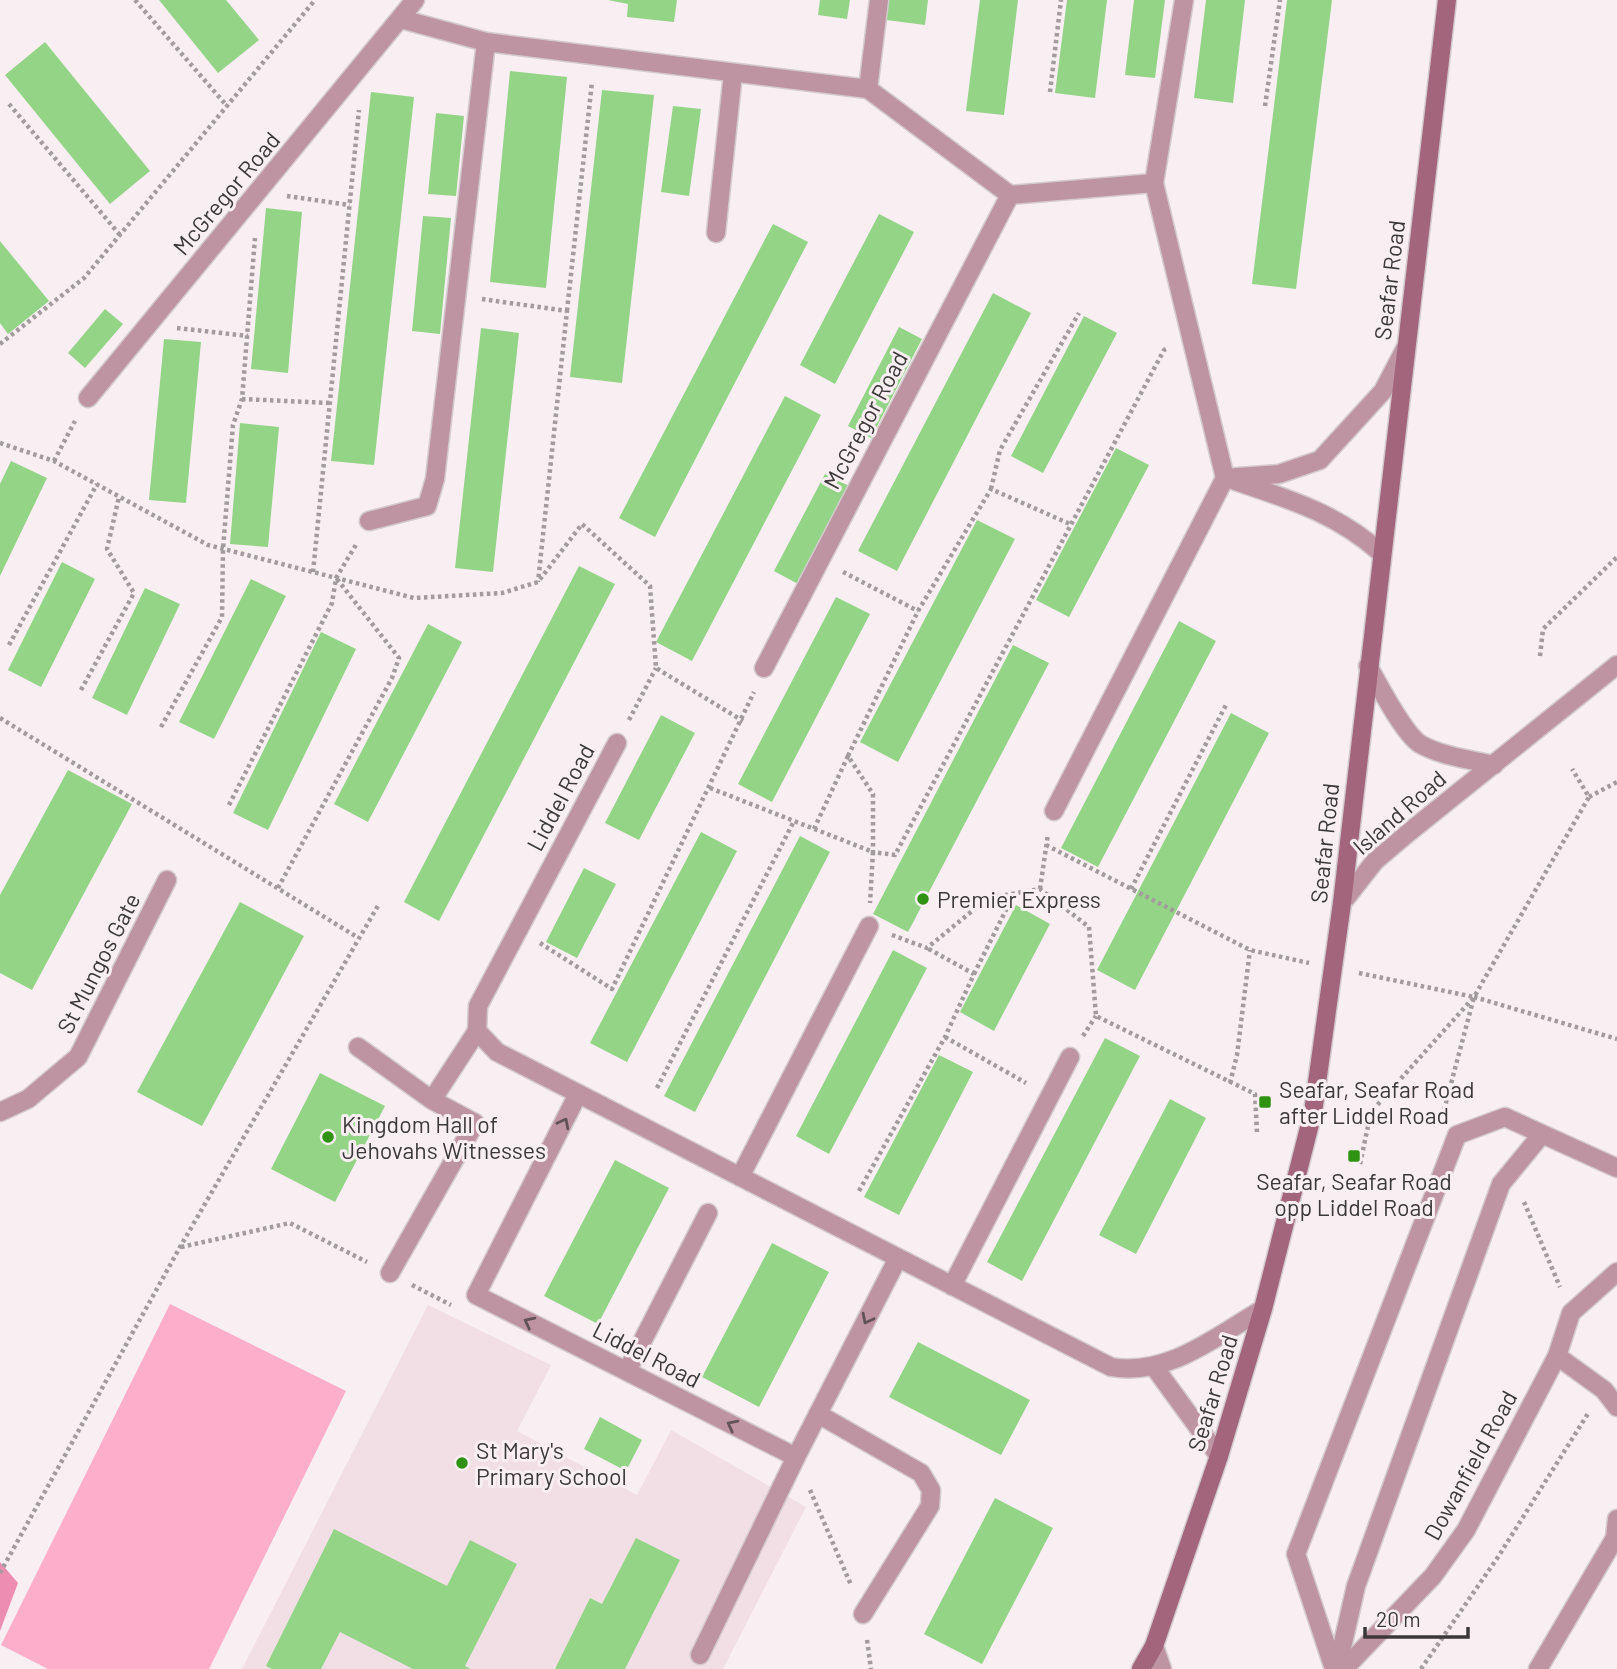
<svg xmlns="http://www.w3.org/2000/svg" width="1617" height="1669" font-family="Barlow,sans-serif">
	<rect width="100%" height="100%" fill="#f9eef2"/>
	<path fill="#f1dfe5" d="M 428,1305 L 551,1365 L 517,1431 L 637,1495 L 671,1430 L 806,1507 L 723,1669 L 242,1669 Z"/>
	<path fill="#fcaeca" d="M 170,1304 L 346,1391 L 209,1669 L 48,1669 L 1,1645 Z"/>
	<path fill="#ed8db2" d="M 0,1562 L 18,1583 L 0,1631 Z"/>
	<path fill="#94d487" d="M 159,0 L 226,0 L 259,40 L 218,73 Z
		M 608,0 L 677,0 L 674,22 L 627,17 L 628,4 Z
		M 820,0 L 850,0 L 847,19 L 818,15 Z
		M 889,0 L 928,0 L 925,25 L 886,20 Z
		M 980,0 L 1018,0 L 1004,115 L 966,111 Z
		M 1067,0 L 1107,0 L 1095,98 L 1055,93 Z
		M 1134,0 L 1165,0 L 1155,78 L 1125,75 Z
		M 1206,0 L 1245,0 L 1233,103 L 1194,98 Z
		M 1287,0 L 1332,0 L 1296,289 L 1252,284 Z
		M 45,42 L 150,171 L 110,204 L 5,75 Z
		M 510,71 L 567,77 L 546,288 L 490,282 Z
		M 602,90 L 654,95 L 622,383 L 570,377 Z
		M 371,92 L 414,97 L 374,465 L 331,461 Z
		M 673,106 L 701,109 L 689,196 L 661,192 Z
		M 436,113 L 464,116 L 456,196 L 428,194 Z
		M 266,208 L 302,212 L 288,373 L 251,369 Z
		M 879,214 L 914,232 L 835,384 L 800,365 Z
		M 423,216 L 451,218 L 440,334 L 412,331 Z
		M 773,224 L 808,242 L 655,537 L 619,518 Z
		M 0,241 L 49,301 L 8,334 L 0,323 Z
		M 993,293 L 1031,313 L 897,571 L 858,551 Z
		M 105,309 L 123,324 L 85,368 L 68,353 Z
		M 1084,316 L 1117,333 L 1043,473 L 1011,456 Z
		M 899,327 L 922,339 L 871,438 L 848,426 Z
		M 481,328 L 519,333 L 493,572 L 455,568 Z
		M 164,339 L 201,342 L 186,503 L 149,500 Z
		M 785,396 L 821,415 L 692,661 L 656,642 Z
		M 240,423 L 279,427 L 268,547 L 230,544 Z
		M 1116,448 L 1149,465 L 1069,617 L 1036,600 Z
		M 11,461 L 47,478 L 0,576 L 0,484 Z
		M 825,474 L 849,486 L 798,584 L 774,571 Z
		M 977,520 L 1015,539 L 898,762 L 860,742 Z
		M 62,562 L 95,579 L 41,687 L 8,670 Z
		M 579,566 L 615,584 L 439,921 L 404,902 Z
		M 251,579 L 286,596 L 214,739 L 179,722 Z
		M 145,588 L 180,604 L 127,715 L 92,698 Z
		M 836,597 L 870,614 L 772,802 L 738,784 Z
		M 1179,621 L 1216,641 L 1098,867 L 1061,848 Z
		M 428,624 L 462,642 L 368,822 L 334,804 Z
		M 321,632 L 356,649 L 268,830 L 233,813 Z
		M 1013,645 L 1049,663 L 908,932 L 873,914 Z
		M 1231,713 L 1269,733 L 1135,990 L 1097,970 Z
		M 661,715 L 695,733 L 639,840 L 605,823 Z
		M 68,770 L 132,804 L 32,990 L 0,973 L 0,895 Z
		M 701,832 L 737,851 L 627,1062 L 590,1043 Z
		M 800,836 L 830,852 L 695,1112 L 664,1096 Z
		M 584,868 L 616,884 L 577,958 L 546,942 Z
		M 240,902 L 304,936 L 202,1126 L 137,1092 Z
		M 1016,905 L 1050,924 L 994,1031 L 960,1012 Z
		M 893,950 L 927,968 L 829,1154 L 796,1136 Z
		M 1105,1038 L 1140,1056 L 1022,1281 L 987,1262 Z
		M 939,1055 L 973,1072 L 899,1215 L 864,1197 Z
		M 320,1073 L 385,1106 L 335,1202 L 271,1169 Z
		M 1170,1099 L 1206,1118 L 1136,1254 L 1099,1235 Z
		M 615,1160 L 669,1188 L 598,1324 L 544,1296 Z
		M 772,1243 L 829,1272 L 759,1407 L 702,1377 Z
		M 918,1342 L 1030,1400 L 1001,1455 L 889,1397 Z
		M 600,1417 L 642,1440 L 626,1471 L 584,1449 Z
		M 995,1498 L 1053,1528 L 982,1664 L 924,1634 Z
		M 334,1529 L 447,1586 L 470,1540 L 517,1564 L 465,1666 L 471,1669 L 413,1669 L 340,1632 L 321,1669 L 272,1669 L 266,1666 Z
		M 636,1538 L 680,1560 L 625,1669 L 555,1669 L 590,1598 L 602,1604 Z"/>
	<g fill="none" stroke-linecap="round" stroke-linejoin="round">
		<defs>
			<path id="lane" d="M 358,1047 L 432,1100
				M 390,1273 L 475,1123 L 432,1100 L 477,1031
				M 1557,1356 L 1604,1390 L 1617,1407
				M 627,1371 L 708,1213
				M 818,1414 L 921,1473 L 931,1490 L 930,1506 L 863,1614
				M 700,1655 L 796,1457
				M 1334,1669 L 1296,1554 L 1457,1135 L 1505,1117 L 1542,1134
				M 1337,1669 L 1356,1586 L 1501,1184 L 1542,1134 L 1617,1168
				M 1538,1669 L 1615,1538 L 1617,1519"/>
			<path id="street" d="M 401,19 L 486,42 L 868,89 L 1010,195 L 1154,183 L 1225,478 L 1054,811
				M 868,89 L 879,0
				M 1154,183 L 1184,0
				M 716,233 L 733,73
				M 88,398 L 415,0
				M 1225,478 L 1279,474 L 1320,460 L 1383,391 L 1405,349
				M 1235,481 C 1291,500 1336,513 1381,553
				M 369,521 L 427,506 L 435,479 L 486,42
				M 1368,666 C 1379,685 1403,733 1420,744 C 1441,756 1471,760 1494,765
				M 764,668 L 1010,195
				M 617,743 L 478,1006 L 477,1031 L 497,1052 L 1111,1367 C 1168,1377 1216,1336 1263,1309
				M 1342,903 L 1375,861 L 1408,833 L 1617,665
				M 578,1094 L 476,1295 L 796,1457 L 898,1258
				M 0,1112 L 28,1099 L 78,1057 L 167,880
				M 740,1177 L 869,926
				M 952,1286 L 1070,1057
				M 1155,1368 L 1219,1456
				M 1154,1646 L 1162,1669
				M 1344,1669 L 1433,1576 L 1466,1530 L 1557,1356 L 1571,1313 L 1617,1272"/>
			<path id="secondary" d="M 1342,903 L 1447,0
				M 1141,1669 L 1154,1646 L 1219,1456 L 1263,1309 L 1313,1112 L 1329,996"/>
		</defs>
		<use href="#lane" stroke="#d3cacd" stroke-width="21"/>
		<use href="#street" stroke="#d3cacd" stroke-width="21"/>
		<use href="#secondary" stroke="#d3cacd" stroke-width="21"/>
		<path stroke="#a39b9d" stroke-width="4.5" stroke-dasharray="3.5 3.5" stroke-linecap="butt" d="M 135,0 L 227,106
			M 1050,92 L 1061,0
			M 9,104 L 120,235
			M 1265,106 L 1280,0
			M 287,196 L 350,205
			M 482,299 L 567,311 L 538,582
			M 567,311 L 592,82
			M 177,328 L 248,336
			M 0,344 L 84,278 L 315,0
			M 242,399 L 330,403
			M 0,443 L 54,461 L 208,545 L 414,598 L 502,593 L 538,582 L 582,524 L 650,586 L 656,668 L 743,721
			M 54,461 L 75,421
			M 991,489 L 1000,450 L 1079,313
			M 313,572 L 359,110
			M 843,572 L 918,611
			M 9,645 L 97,484
			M 1540,656 L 1543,629 L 1617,557
			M 81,690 L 134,593 L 107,549 L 119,497
			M 0,718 L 357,937
			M 629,720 L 656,668
			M 161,727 L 222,617 L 223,549 L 233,425 L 242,399 L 255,238
			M 848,756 L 918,611 L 991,489 L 1070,524
			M 710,788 L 873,852 L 870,903
			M 1589,797 L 1617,782
			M 229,805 L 332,603 L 336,578 L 357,543
			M 814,829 L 848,756 L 873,794 L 873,852 L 895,855 L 1164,350 L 1168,348
			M 1046,845 L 1250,950 L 1309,963
			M 278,888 L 392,678 L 399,658 L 337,579
			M 1040,889 L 1048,834
			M 1131,889 L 1227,703
			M 892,935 L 927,948 L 988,898 L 1040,889 L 1089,927 L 1096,1016 L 1255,1094 L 1257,1132
			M 540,943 L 612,989 L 754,692
			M 1359,973 L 1474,997 L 1443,1114
			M 974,974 L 1014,894
			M 1474,997 L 1617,1039
			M 1083,1036 L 1096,1016
			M 945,1037 L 1026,1083
			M 1230,1083 L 1237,1055 L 1250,950
			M 657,1088 L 794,821
			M 1360,1164 L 1371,1112 L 1474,997 L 1589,797 L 1572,769
			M 859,1191 L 945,1037 L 974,974 L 927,948
			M 1524,1202 L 1560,1287
			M 181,1247 L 290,1223 L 367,1262
			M 412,1285 L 451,1305
			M 810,1490 L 851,1585
			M 0,1573 L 180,1247 L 379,904
			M 867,1640 L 871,1669
			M 1421,1669 L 1498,1557 L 1589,1412"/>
		<use href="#lane" stroke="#be93a2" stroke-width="18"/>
		<use href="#street" stroke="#be93a2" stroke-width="18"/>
		<use href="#secondary" stroke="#a2657c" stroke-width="18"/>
		<defs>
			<path id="secondary-bridge" d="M 1329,996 L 1342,903"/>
		</defs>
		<use href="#secondary-bridge" stroke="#d3cacd" stroke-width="21" stroke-linecap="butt"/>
		<use href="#secondary-bridge" stroke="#a2657c" stroke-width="18"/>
	</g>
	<defs><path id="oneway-chevron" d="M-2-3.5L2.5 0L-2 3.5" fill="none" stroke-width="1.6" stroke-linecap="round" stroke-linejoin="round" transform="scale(1.75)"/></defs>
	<g stroke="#635358">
		<use href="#oneway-chevron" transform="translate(564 1123) rotate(-63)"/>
		<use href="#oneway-chevron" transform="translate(867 1319) rotate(117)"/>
		<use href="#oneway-chevron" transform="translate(529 1322) rotate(-153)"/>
		<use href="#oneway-chevron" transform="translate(732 1425) rotate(-153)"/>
	</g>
	<g fill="#2f9212" stroke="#f9eef2" stroke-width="2.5">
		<circle cx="923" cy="899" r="7"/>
		<rect x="1258" y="1095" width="14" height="14" rx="3.5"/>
		<circle cx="328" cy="1137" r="7"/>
		<rect x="1347" y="1149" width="14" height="14" rx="3.5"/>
		<circle cx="462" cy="1463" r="7"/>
	</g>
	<g text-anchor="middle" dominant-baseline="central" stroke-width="6" stroke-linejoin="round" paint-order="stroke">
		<g font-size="23" fill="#3c3839" stroke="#f9eef2">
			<text transform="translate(226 193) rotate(-50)">McGregor Road</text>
			<text transform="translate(1389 280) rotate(-83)">Seafar Road</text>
			<text transform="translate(865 420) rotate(-62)">McGregor Road</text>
			<text transform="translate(560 797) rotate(-62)">Liddel Road</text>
			<text transform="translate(1399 812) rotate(-41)">Island Road</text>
			<text transform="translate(1324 843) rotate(-84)">Seafar Road</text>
			<text transform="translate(98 963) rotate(-63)">St Mungos Gate</text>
			<text transform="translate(647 1354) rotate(27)">Liddel Road</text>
			<text transform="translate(1212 1393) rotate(-73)">Seafar Road</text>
			<text transform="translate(1470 1465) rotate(-61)">Dowanfield Road</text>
		</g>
		<g font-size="23" fill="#3c3839" stroke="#f9eef2" text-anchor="start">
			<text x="937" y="899">Premier Express</text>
			<text x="1279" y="1089">Seafar, Seafar Road<tspan x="1279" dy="26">after Liddel Road</tspan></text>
			<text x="342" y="1124">Kingdom Hall of<tspan x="342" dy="26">Jehovahs Witnesses</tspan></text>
			<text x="1354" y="1181" text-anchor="middle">Seafar, Seafar Road<tspan x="1354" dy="26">opp Liddel Road</tspan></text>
			<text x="476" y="1450">St Mary's<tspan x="476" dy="26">Primary School</tspan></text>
		</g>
	</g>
	<path d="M1365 1627v10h103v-10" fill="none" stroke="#3c3839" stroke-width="3.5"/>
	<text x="1376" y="1627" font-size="21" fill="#3c3839" stroke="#f9eef2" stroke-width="5" paint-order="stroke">20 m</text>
</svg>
